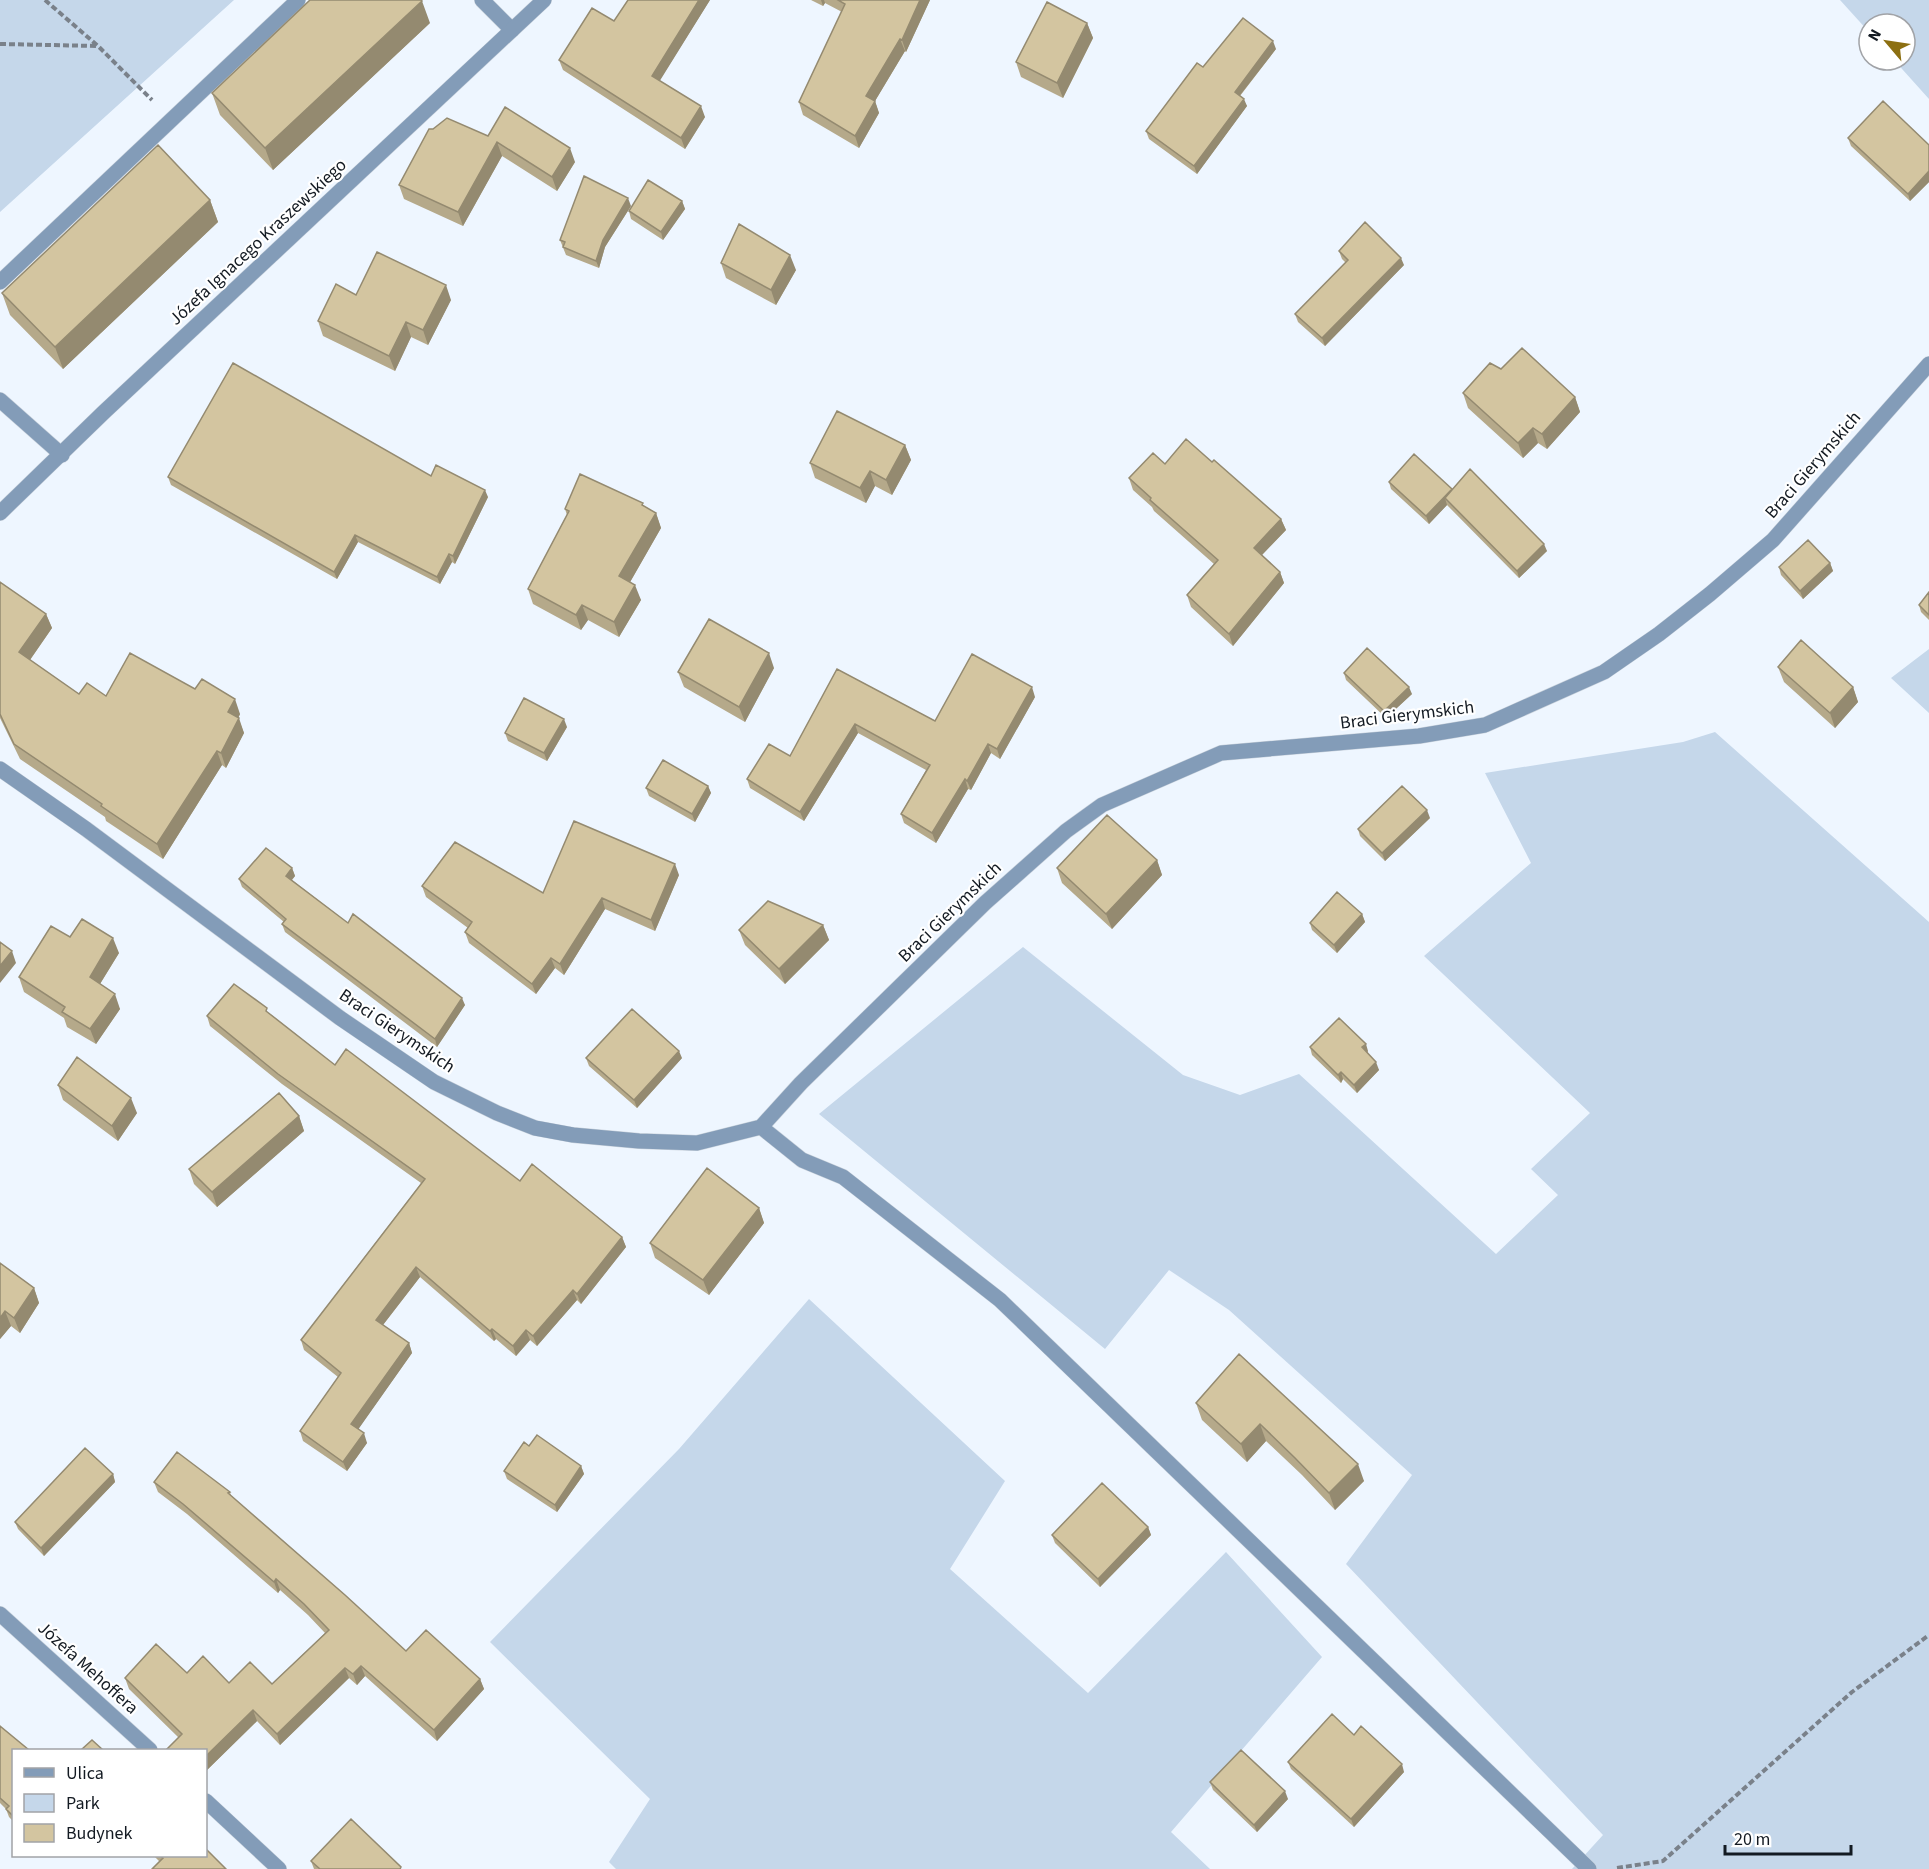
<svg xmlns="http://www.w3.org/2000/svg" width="1929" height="1869" font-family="'Source Sans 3',sans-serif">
	<rect width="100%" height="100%" fill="#eef6ff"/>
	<path fill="#c5d7ea" d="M 0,0 L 234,0 L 0,212 Z
		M 1840,0 L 1929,0 L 1929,99 L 1894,60 L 1905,60 L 1905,24 L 1869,24 L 1869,32 Z
		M 1929,649 L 1929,713 L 1891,678 Z
		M 1715,732 L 1929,922 L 1929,1869 L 1572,1869 L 1603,1835 L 1346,1564 L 1412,1475 L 1229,1310 L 1169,1270 L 1105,1349 L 819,1114 L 1023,947 L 1183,1075 L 1240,1095 L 1299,1074 L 1496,1254 L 1558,1195 L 1531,1169 L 1590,1113 L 1424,956 L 1531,863 L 1485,773 L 1683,742 Z
		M 809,1299 L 1005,1481 L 950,1569 L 1088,1693 L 1226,1552 L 1322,1657 L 1171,1832 L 1210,1869 L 616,1869 L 609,1862 L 650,1799 L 490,1642 L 679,1449 Z"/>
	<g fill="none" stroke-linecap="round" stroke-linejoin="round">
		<defs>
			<path id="lane" d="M 482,0 L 512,30
				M 0,282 L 298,0
				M 0,400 L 62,455
				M 761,1127 L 802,1160 L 843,1177 L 1000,1300 L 1589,1869"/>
			<path id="street" d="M 0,513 L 103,413 L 544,0
				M 0,769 L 86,829 L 340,1018 L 434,1082 L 497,1113 L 535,1128 L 573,1135 L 639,1141 L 697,1143 L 761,1127 L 801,1083 L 985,903 L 1066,831 L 1102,805 L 1221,753 L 1419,736 L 1485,725 L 1604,672 L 1659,634 L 1710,594 L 1773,540 L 1929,364
				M 0,1614 L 150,1750
				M 206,1801 L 279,1869"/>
		</defs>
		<use href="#lane" stroke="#cbd3dc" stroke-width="16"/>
		<use href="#street" stroke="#cbd3dc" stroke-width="16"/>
		<path stroke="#7a818a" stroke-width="4" stroke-dasharray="6 3" stroke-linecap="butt" d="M 45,0 L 98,46 L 152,100
			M 0,44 L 97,46
			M 1617,1868 L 1663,1861 L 1852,1692 L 1929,1635"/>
		<use href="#lane" stroke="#839cb8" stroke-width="15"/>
		<use href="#street" stroke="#839cb8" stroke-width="15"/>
	</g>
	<path fill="#b5a98a" d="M 710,0 L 659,81 L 705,117 L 685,149 L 563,70 L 559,60 L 614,21 Z
		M 811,0 L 930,0 L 906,52 L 905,51 L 875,101 L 879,113 L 859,148 L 803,115 L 799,102 L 842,12 L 825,3 L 823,6 Z
		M 430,23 L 273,170 L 220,115 L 212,93 Z
		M 1087,23 L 1093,38 L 1063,98 L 1021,77 L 1016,62 Z
		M 1276,49 L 1240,96 L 1247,106 L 1197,174 L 1149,139 L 1146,131 L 1203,67 Z
		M 488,136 L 575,162 L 557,191 L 502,156 L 463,226 L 404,199 L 399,185 Z
		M 1848,138 L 1929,145 L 1929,182 L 1910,201 L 1851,146 Z
		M 210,200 L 218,222 L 63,369 L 10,315 L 2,293 Z
		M 682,201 L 685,209 L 663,240 L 631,219 L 629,211 Z
		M 631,206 L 605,247 L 599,268 L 566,255 L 560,240 Z
		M 1339,251 L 1404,265 L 1325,346 L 1298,322 L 1295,314 L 1346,263 L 1342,259 Z
		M 721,263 L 796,270 L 776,305 L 726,278 Z
		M 356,295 L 451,300 L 428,345 L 411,337 L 395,371 L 323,336 L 318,321 Z
		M 1501,369 L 1575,397 L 1580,412 L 1547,449 L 1538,443 L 1523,458 L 1468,408 L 1463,393 Z
		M 905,445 L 911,460 L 892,495 L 875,486 L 866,503 L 815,478 L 810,463 Z
		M 1212,462 L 1281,519 L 1286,530 L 1262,555 L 1280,572 L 1284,583 L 1233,646 L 1191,607 L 1187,595 L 1214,564 L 1154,511 L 1152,507 L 1133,490 L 1129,478 L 1165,464 Z
		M 431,476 L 488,497 L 455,564 L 452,562 L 440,584 L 358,542 L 337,579 L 171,485 L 168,477 Z
		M 1389,482 L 1452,489 L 1547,551 L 1519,578 L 1447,505 L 1429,524 L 1391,489 Z
		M 644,506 L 656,513 L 661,528 L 630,582 L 641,600 L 619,637 L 588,620 L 581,630 L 533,604 L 528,589 L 567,515 L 565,509 Z
		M 1830,563 L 1833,571 L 1803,599 L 1781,575 L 1779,567 Z
		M 0,582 L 46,614 L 52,628 L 30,660 L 79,694 L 106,696 L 195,689 L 240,714 L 238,718 L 244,733 L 226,768 L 222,765 L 163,859 L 106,821 L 105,817 L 20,759 L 0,718 Z
		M 1929,592 L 1929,620 L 1921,612 L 1919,605 Z
		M 1778,667 L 1853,687 L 1858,702 L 1835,728 L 1784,682 Z
		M 774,668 L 745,722 L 684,687 L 678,672 Z
		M 837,669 L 935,721 L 1035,697 L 1000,759 L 991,753 L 971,790 L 968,789 L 936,843 L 904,823 L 901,814 L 926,770 L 858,733 L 804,821 L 750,788 L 747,779 L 790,756 Z
		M 1344,673 L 1412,694 L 1386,718 L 1346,680 Z
		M 567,727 L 547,761 L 508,741 L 505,733 Z
		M 708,786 L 711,793 L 695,822 L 649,796 L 646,788 Z
		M 1430,818 L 1385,861 L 1360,836 L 1358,829 Z
		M 1157,860 L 1162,875 L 1112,929 L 1062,883 L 1057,868 Z
		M 292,868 L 295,876 L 292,880 L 348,923 L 465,1005 L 437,1047 L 285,932 L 282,924 L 284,922 L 242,887 L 239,879 Z
		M 679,875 L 655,931 L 605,909 L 564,975 L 555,968 L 536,994 L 469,943 L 465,932 L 468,928 L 426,897 L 422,886 L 543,893 Z
		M 1362,914 L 1365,922 L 1337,953 L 1312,930 L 1310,923 Z
		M 823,925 L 829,940 L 785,984 L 745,945 L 739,930 Z
		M 70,937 L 119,953 L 100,984 L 120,1009 L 96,1044 L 67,1027 L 64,1018 L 24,992 L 19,977 Z
		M 269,1013 L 335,1065 L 520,1181 L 622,1237 L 626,1247 L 581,1304 L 577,1300 L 537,1346 L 530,1340 L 516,1356 L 496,1339 L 494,1341 L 420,1277 L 383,1325 L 409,1343 L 412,1353 L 358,1429 L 367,1443 L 347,1471 L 303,1441 L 300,1431 L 338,1377 L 304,1350 L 301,1340 L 421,1183 L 282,1084 L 210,1026 L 207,1016 Z
		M 1310,1047 L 1368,1051 L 1367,1053 L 1379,1070 L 1357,1093 L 1343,1079 L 1341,1083 L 1312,1055 Z
		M 586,1058 L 682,1058 L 637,1108 L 589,1066 Z
		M 58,1085 L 137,1113 L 118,1141 L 63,1100 Z
		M 299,1116 L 304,1131 L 217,1207 L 194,1184 L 189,1169 Z
		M 759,1208 L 764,1223 L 709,1295 L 655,1258 L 650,1243 Z
		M 0,1263 L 34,1288 L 39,1303 L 20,1333 L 11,1326 L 0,1339 Z
		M 1239,1354 L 1364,1481 L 1335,1510 L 1302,1475 L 1266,1441 L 1247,1462 L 1202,1420 L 1196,1403 Z
		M 529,1446 L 581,1466 L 584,1474 L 557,1512 L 507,1479 L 504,1471 Z
		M 113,1474 L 115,1482 L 44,1556 L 18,1529 L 15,1522 Z
		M 154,1482 L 230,1492 L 231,1496 L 406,1651 L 480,1679 L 484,1689 L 437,1741 L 365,1676 L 357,1685 L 349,1678 L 280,1745 L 257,1721 L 206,1771 L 206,1750 L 178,1737 L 129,1689 L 125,1678 L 187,1673 L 229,1683 L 272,1684 L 325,1633 L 308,1615 L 280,1590 L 278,1593 L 187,1514 L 158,1492 Z
		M 1148,1527 L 1151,1535 L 1100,1587 L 1055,1543 L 1052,1535 Z
		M 0,1726 L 14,1750 L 14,1822 L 9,1817 L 6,1809 L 0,1803 Z
		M 1354,1735 L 1404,1772 L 1354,1827 L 1291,1769 L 1288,1762 Z
		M 1210,1782 L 1288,1799 L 1257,1832 L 1213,1790 Z
		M 154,1856 L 206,1856 L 159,1861 Z
		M 311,1861 L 402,1869 L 314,1869 Z"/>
	<path fill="#948a70" d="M 699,0 L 710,0 L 656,87 L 652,76 Z
		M 821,0 L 824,0 L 825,3 L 823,6 Z
		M 920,0 L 930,0 L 906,52 L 902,40 Z
		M 422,1 L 430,23 L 273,170 L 265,148 Z
		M 1087,23 L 1093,38 L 1063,98 L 1057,83 Z
		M 900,39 L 905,51 L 875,101 L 879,113 L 859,148 L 855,136 L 866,96 Z
		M 1273,41 L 1276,49 L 1237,99 L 1235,92 Z
		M 1244,99 L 1247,106 L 1197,174 L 1194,166 Z
		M 701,106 L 705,117 L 685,149 L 681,138 Z
		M 497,142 L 502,156 L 463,226 L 458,212 Z
		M 570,148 L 575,162 L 557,191 L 552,177 Z
		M 1929,171 L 1929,182 L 1910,201 L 1908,194 Z
		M 628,198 L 631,206 L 605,247 L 599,268 L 596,261 L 603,240 Z
		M 210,200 L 218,222 L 63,369 L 55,347 Z
		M 682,201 L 685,209 L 663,240 L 661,232 Z
		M 790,255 L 796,270 L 776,305 L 771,290 Z
		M 1401,258 L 1404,265 L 1325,346 L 1322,338 Z
		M 446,285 L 451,300 L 428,345 L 423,330 Z
		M 406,322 L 411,337 L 395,371 L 389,356 Z
		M 1575,397 L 1580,412 L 1547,449 L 1542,434 Z
		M 1533,428 L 1538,443 L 1523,458 L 1518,443 Z
		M 905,445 L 911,460 L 892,495 L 886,480 Z
		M 870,471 L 875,486 L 866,503 L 860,488 Z
		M 1452,489 L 1445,498 L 1447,505 L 1429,524 L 1426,516 Z
		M 485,490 L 488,497 L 455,564 L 453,556 Z
		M 656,513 L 661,528 L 625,591 L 619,576 Z
		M 1281,519 L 1286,530 L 1258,559 L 1254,548 Z
		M 355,535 L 358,542 L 337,579 L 334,572 Z
		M 1544,544 L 1547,551 L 1519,578 L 1517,571 Z
		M 449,554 L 452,562 L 440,584 L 437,577 Z
		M 1830,563 L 1833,571 L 1803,599 L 1800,591 Z
		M 1280,572 L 1284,583 L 1233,646 L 1229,634 Z
		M 635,585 L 641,600 L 619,637 L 614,622 Z
		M 582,605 L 588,620 L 581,630 L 576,615 Z
		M 46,614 L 52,628 L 25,667 L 19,652 Z
		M 769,653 L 774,668 L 745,722 L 739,707 Z
		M 1032,687 L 1035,697 L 1000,759 L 997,749 Z
		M 1409,687 L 1412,694 L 1386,718 L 1384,711 Z
		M 1853,687 L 1858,702 L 1835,728 L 1830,713 Z
		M 235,699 L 240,714 L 234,727 L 228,712 Z
		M 239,718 L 244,733 L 226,768 L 221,753 Z
		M 564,719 L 567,727 L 547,761 L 544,753 Z
		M 855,724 L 858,733 L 804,821 L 800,812 Z
		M 988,744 L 991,753 L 971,790 L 967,781 Z
		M 217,751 L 222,765 L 163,859 L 157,844 Z
		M 965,779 L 968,789 L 936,843 L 932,833 Z
		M 708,786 L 711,793 L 695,822 L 692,814 Z
		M 1427,810 L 1430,818 L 1385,861 L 1382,853 Z
		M 1157,860 L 1162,875 L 1112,929 L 1106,914 Z
		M 675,864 L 679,875 L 655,931 L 651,920 Z
		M 292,868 L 295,876 L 289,883 L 286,876 Z
		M 602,898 L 605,909 L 564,975 L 560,964 Z
		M 1362,914 L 1365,922 L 1337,953 L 1334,945 Z
		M 823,925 L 829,940 L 785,984 L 779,969 Z
		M 113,938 L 119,953 L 95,992 L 90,977 Z
		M 12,951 L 16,963 L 0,983 L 0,966 Z
		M 551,958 L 555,968 L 536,994 L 532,984 Z
		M 115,994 L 120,1009 L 96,1044 L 90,1029 Z
		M 462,998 L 465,1005 L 437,1047 L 435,1039 Z
		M 1366,1044 L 1368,1051 L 1365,1055 L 1362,1047 Z
		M 679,1051 L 682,1058 L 637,1108 L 634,1100 Z
		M 1376,1062 L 1379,1070 L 1357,1093 L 1354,1085 Z
		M 1341,1072 L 1343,1079 L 1341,1083 L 1338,1075 Z
		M 131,1098 L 137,1113 L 118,1141 L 112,1126 Z
		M 299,1116 L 304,1131 L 217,1207 L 212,1192 Z
		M 759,1208 L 764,1223 L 709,1295 L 703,1280 Z
		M 622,1237 L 626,1247 L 581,1304 L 577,1294 Z
		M 416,1267 L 420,1277 L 379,1330 L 376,1320 Z
		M 34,1288 L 39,1303 L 20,1333 L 14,1318 Z
		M 573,1290 L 577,1300 L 537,1346 L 533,1336 Z
		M 5,1311 L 11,1326 L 0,1339 L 0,1318 Z
		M 492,1329 L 496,1339 L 494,1341 L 490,1331 Z
		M 526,1330 L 530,1340 L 516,1356 L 513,1346 Z
		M 409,1343 L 412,1353 L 355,1434 L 351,1424 Z
		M 1260,1424 L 1266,1441 L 1247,1462 L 1241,1444 Z
		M 364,1433 L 367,1443 L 347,1471 L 343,1462 Z
		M 1358,1464 L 1364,1481 L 1335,1510 L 1329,1493 Z
		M 581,1466 L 584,1474 L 557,1512 L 555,1505 Z
		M 113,1474 L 115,1482 L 44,1556 L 41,1548 Z
		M 1148,1527 L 1151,1535 L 1100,1587 L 1098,1579 Z
		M 276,1579 L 280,1590 L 278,1593 L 274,1582 Z
		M 361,1666 L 365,1676 L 357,1685 L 353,1674 Z
		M 345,1668 L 349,1678 L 280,1745 L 277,1734 Z
		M 480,1679 L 484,1689 L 437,1741 L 434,1730 Z
		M 253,1710 L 257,1721 L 206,1771 L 206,1756 Z
		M 1402,1764 L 1404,1772 L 1354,1827 L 1351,1819 Z
		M 1285,1791 L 1288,1799 L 1257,1832 L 1254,1825 Z"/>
	<path fill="#d3c5a0" stroke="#948a70" stroke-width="1.5" d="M 310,0 L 421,0 L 422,1 L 265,148 L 212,93 Z
		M 628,0 L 699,0 L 652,76 L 701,106 L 681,138 L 559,60 L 592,8 L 614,21 Z
		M 838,0 L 920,0 L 902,40 L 900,39 L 866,96 L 875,101 L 855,136 L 799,102 L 845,4 Z
		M 1047,2 L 1087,23 L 1057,83 L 1016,62 Z
		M 1243,18 L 1273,41 L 1235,92 L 1244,99 L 1194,166 L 1146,131 L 1197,63 L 1203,67 Z
		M 1883,101 L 1929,145 L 1929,171 L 1908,194 L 1848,138 Z
		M 505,107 L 570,148 L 552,177 L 497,142 L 458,212 L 399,185 L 429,129 L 433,129 L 447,118 L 488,136 Z
		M 158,145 L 210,200 L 55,347 L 2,293 Z
		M 584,176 L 628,198 L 603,240 L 596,261 L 563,247 L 565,242 L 560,240 Z
		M 648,180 L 682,201 L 661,232 L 629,211 Z
		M 1365,222 L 1401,258 L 1322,338 L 1295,314 L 1348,260 L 1339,251 Z
		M 739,224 L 790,255 L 771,290 L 721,263 Z
		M 377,252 L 446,285 L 423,330 L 406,322 L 389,356 L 318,321 L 336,284 L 356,295 Z
		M 1522,348 L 1575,397 L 1542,434 L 1533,428 L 1518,443 L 1463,393 L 1490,363 L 1501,369 Z
		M 233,363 L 431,476 L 436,465 L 485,490 L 453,556 L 449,554 L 437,577 L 355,535 L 334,572 L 168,477 Z
		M 837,411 L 905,445 L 886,480 L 870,471 L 860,488 L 810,463 Z
		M 1186,439 L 1212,462 L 1214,460 L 1281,519 L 1254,548 L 1280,572 L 1229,634 L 1187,595 L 1218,560 L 1150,500 L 1151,498 L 1129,478 L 1153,453 L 1165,464 Z
		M 1414,454 L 1452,489 L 1426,516 L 1389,482 Z
		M 1470,469 L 1544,544 L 1517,571 L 1445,498 Z
		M 580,474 L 643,503 L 642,505 L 656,513 L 619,576 L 635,585 L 614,622 L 582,605 L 576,615 L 528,589 L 569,511 L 565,509 Z
		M 1808,540 L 1830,563 L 1800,591 L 1779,567 Z
		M 0,582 L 46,614 L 19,652 L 79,694 L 87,683 L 106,696 L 130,653 L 195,689 L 202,679 L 235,699 L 228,712 L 239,718 L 221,753 L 217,751 L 157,844 L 101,806 L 102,804 L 14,744 L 0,714 Z
		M 1929,592 L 1929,615 L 1919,605 Z
		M 709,619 L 769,653 L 739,707 L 678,672 Z
		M 1801,640 L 1853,687 L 1830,713 L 1778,667 Z
		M 1367,648 L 1409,687 L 1384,711 L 1344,673 Z
		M 972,654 L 1032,687 L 997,749 L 988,744 L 967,781 L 965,779 L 932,833 L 901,814 L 930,765 L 855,724 L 800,812 L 747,779 L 769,744 L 790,756 L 837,669 L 935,721 Z
		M 524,698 L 564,719 L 544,753 L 505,733 Z
		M 663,760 L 708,786 L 692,814 L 646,788 Z
		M 1402,786 L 1427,810 L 1382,853 L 1358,829 Z
		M 1107,815 L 1157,860 L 1106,914 L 1057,868 Z
		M 574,821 L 675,864 L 651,920 L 602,898 L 560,964 L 551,958 L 532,984 L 465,932 L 472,922 L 422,886 L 455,842 L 543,893 Z
		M 266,848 L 292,868 L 286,876 L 348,923 L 353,914 L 462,998 L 435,1039 L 282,924 L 286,919 L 239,879 Z
		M 1337,892 L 1362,914 L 1334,945 L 1310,923 Z
		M 768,901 L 823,925 L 779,969 L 739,930 Z
		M 82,919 L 113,938 L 90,977 L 115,994 L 90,1029 L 62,1012 L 65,1007 L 19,977 L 51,926 L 70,937 Z
		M 0,942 L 12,951 L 0,966 Z
		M 234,984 L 267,1008 L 266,1011 L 335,1065 L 346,1049 L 520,1181 L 532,1164 L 622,1237 L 577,1294 L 573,1290 L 533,1336 L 526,1330 L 513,1346 L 492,1329 L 490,1331 L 416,1267 L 376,1320 L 409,1343 L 351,1424 L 364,1433 L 343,1462 L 300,1431 L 341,1373 L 301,1340 L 425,1179 L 278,1074 L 207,1016 Z
		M 632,1009 L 679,1051 L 634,1100 L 586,1058 Z
		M 1339,1018 L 1366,1044 L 1362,1047 L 1376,1062 L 1354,1085 L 1341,1072 L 1338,1075 L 1310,1047 Z
		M 77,1057 L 131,1098 L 112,1126 L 58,1085 Z
		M 279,1093 L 299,1116 L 212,1192 L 189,1169 Z
		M 707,1168 L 759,1208 L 703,1280 L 650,1243 Z
		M 0,1263 L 34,1288 L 14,1318 L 5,1311 L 0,1318 Z
		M 1239,1354 L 1358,1464 L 1329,1493 L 1295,1458 L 1260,1424 L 1241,1444 L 1196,1403 Z
		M 537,1435 L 581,1466 L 555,1505 L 504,1471 L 524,1442 L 529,1446 Z
		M 85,1448 L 113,1474 L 41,1548 L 15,1522 Z
		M 177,1452 L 230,1492 L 228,1493 L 345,1595 L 406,1651 L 426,1630 L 480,1679 L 434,1730 L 361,1666 L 353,1674 L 345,1668 L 277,1734 L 253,1710 L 206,1756 L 206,1750 L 166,1750 L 182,1734 L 125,1678 L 156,1644 L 187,1673 L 203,1656 L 229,1683 L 250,1662 L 272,1684 L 329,1630 L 304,1604 L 276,1579 L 274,1582 L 183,1504 L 154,1482 Z
		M 1102,1483 L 1148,1527 L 1098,1579 L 1052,1535 Z
		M 1332,1714 L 1354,1735 L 1361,1726 L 1402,1764 L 1351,1819 L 1288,1762 Z
		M 0,1726 L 29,1750 L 14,1750 L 14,1817 L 6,1809 L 9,1806 L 0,1798 Z
		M 92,1740 L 103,1750 L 81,1750 Z
		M 1241,1750 L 1285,1791 L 1254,1825 L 1210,1782 Z
		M 351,1819 L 401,1867 L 400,1869 L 320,1869 L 311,1861 Z
		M 206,1849 L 226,1869 L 152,1869 L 163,1858 L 160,1856 L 206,1856 Z"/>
	<g text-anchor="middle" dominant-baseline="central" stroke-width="4.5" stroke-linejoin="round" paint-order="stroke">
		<g font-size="18" fill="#131a22" stroke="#fff">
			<text transform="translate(258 242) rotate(-43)">Józefa Ignacego Kraszewskiego</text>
			<text transform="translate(1813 465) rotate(-49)">Braci Gierymskich</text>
			<text transform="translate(1407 715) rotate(-7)">Braci Gierymskich</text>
			<text transform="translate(950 912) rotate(-44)">Braci Gierymskich</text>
			<text transform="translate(397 1031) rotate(34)">Braci Gierymskich</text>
			<text transform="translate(88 1668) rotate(42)">Józefa Mehoffera</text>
		</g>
	</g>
	<rect x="12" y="1749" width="195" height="108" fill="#ffffff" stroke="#a1a3a7" stroke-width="1.5"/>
	<rect x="24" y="1768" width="30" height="9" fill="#839cb8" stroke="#a1a3a7" stroke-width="1.5"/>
	<text x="66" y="1779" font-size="18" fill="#131a22">Ulica</text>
	<rect x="24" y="1794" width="30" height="18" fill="#c5d7ea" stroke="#a1a3a7" stroke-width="1.5"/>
	<text x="66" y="1809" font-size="18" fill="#131a22">Park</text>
	<rect x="24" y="1824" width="30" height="18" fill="#d3c5a0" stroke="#a1a3a7" stroke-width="1.5"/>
	<text x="66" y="1839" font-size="18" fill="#131a22">Budynek</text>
	<g transform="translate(1887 42) rotate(299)"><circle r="28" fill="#ffffff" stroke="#a1a3a7" stroke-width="1.5"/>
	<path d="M0-4.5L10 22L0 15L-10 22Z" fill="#8c6f11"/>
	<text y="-9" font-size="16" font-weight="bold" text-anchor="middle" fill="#131a22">N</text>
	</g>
	<path d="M1725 1845v9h126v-9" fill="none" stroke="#131a22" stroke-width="3"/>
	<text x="1734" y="1845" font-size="18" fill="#131a22" stroke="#ffffff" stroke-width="4.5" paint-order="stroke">20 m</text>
</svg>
